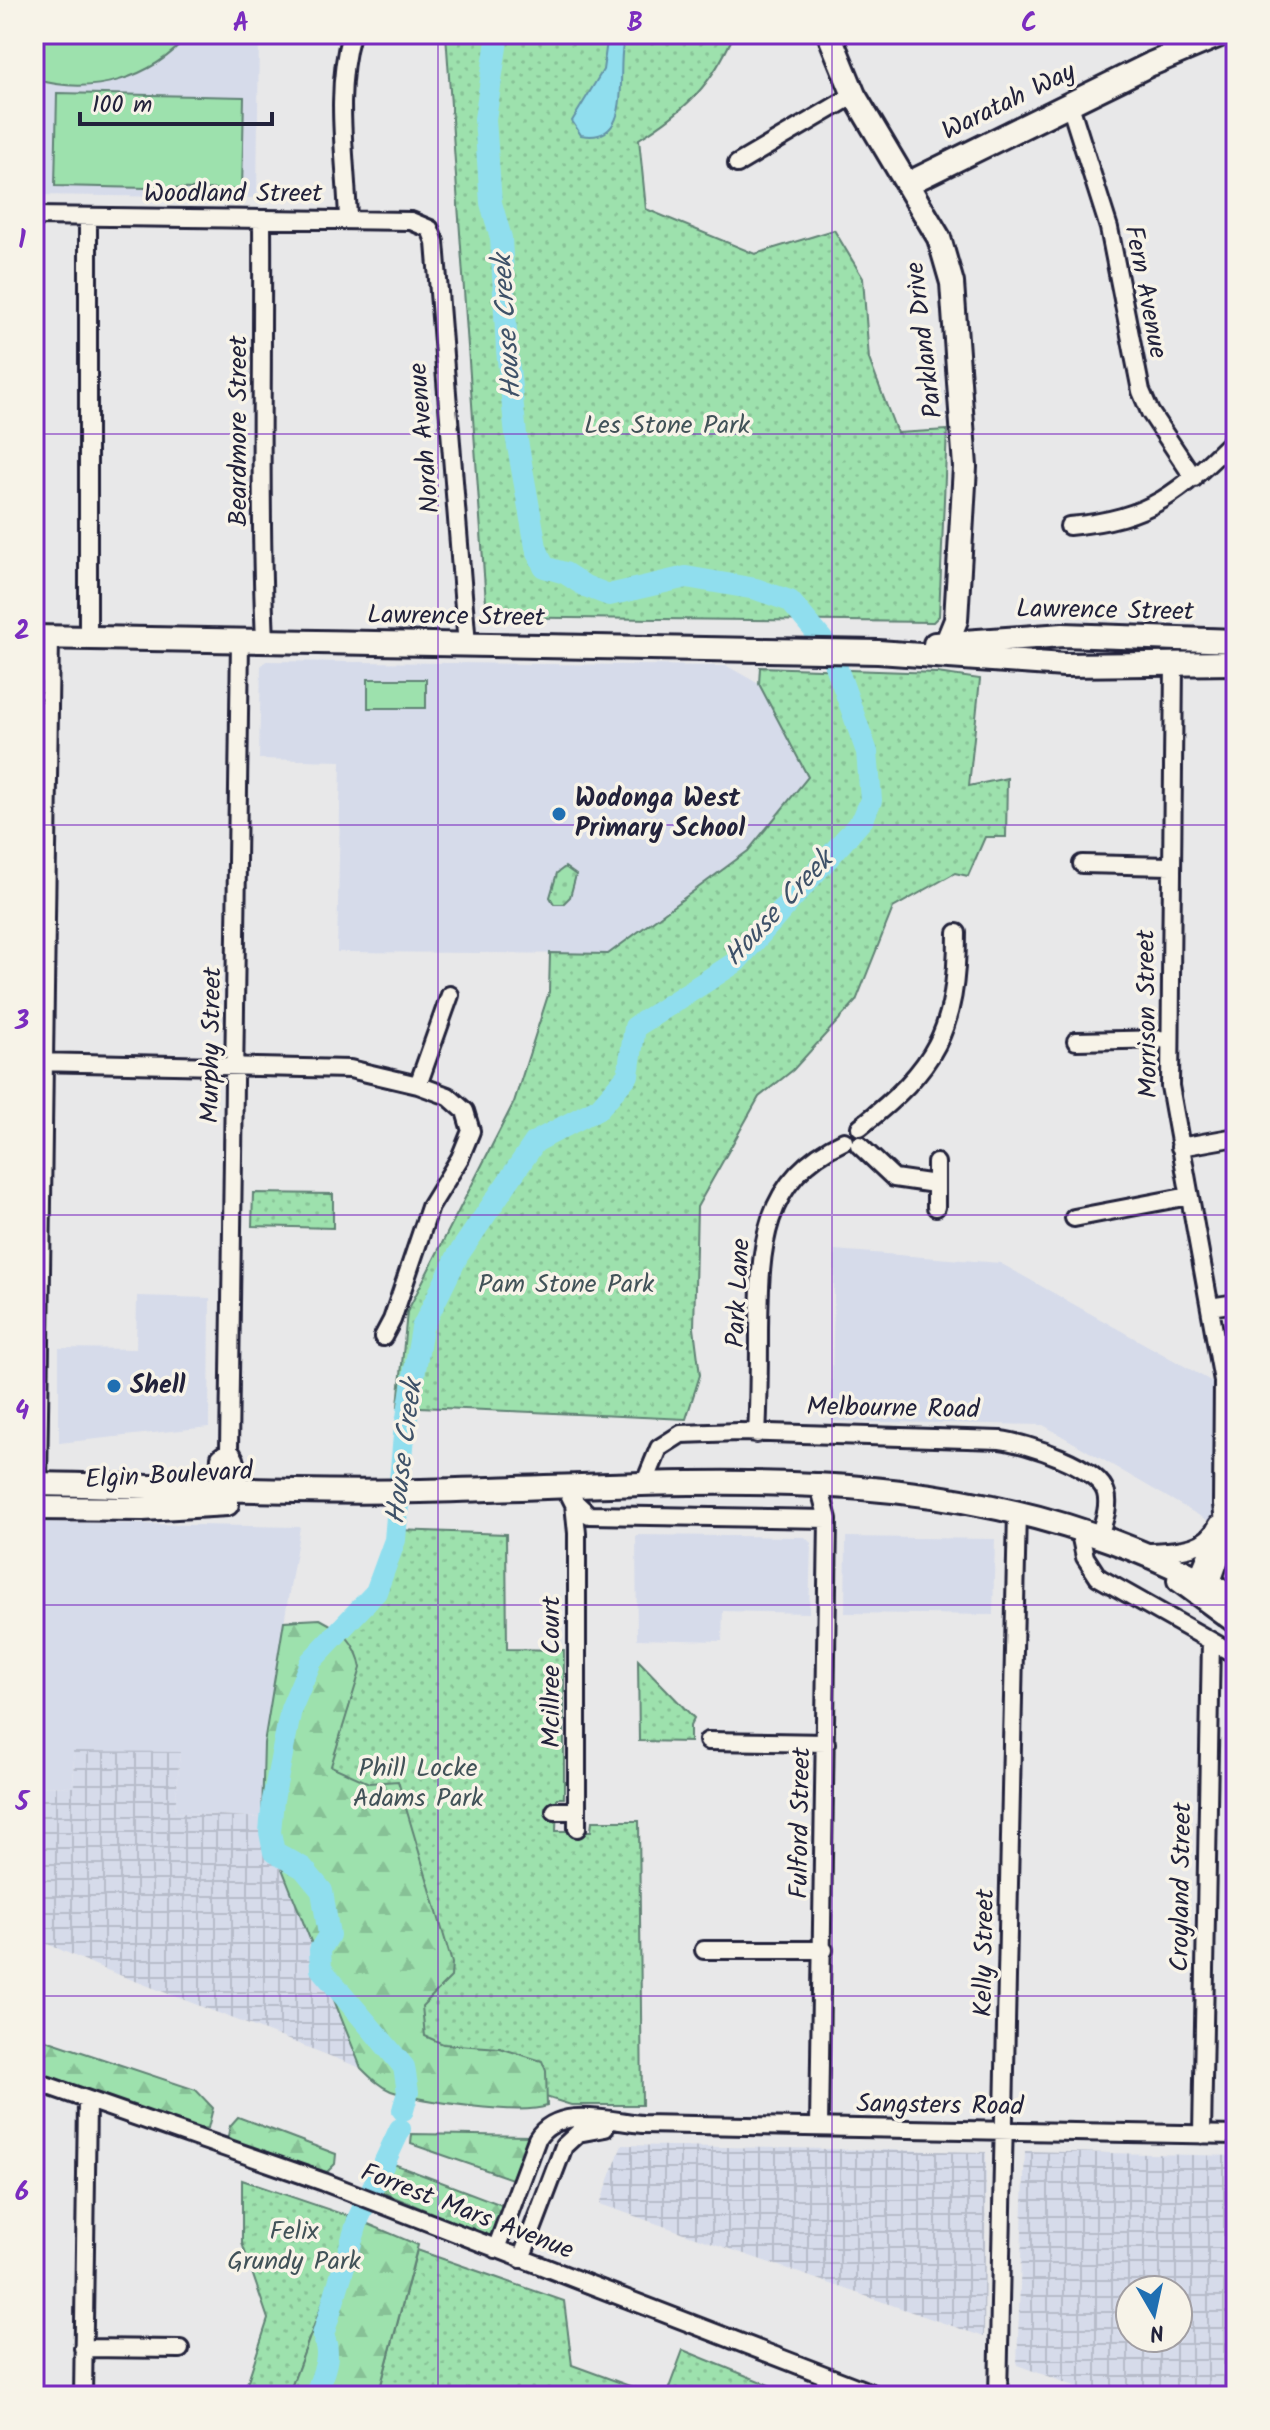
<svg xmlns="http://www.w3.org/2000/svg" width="1270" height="2430" font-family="Kalam,sans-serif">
	<defs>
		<pattern id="industrial-grid" width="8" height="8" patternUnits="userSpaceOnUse" patternTransform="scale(2)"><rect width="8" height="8" fill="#d6dbea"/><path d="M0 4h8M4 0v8" fill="none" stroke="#b7bcca"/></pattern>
		<pattern id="green-dots" width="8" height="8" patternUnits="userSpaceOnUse" patternTransform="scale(2)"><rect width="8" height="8" fill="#9de1ad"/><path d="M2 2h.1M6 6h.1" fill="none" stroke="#87c196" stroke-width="1.8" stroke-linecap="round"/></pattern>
		<pattern id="forest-firs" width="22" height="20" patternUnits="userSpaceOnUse" patternTransform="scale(2)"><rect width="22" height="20" fill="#9de1ad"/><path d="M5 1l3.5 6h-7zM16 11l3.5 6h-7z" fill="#87c196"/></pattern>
	</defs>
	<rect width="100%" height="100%" fill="#e8e8e9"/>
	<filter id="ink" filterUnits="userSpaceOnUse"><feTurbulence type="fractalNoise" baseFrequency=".0125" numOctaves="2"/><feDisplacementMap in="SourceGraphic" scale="16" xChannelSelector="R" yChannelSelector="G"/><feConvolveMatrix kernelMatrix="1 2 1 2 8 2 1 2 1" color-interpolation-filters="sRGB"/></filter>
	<g filter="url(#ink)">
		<path fill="#d6dbea" d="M 34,34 L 259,34 L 257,198 L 34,195 Z
			M 266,661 L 727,666 L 759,684 L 808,777 L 748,851 L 608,954 L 337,952 L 341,761 L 259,759 L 261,666 Z
			M 835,1250 L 1000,1263 L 1236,1395 L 1236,1537 L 1043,1425 L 831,1421 Z
			M 137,1296 L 210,1298 L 209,1427 L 59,1443 L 59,1348 L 136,1349 Z
			M 34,1522 L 300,1527 L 264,1743 L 262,1818 L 175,1812 L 180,1752 L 73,1752 L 74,1787 L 34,1786 Z
			M 636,1535 L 805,1537 L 811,1543 L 809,1613 L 723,1611 L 722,1641 L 637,1639 Z
			M 846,1537 L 995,1539 L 993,1615 L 845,1613 Z"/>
		<path fill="url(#industrial-grid)" fill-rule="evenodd" d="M 73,1751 L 180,1752 L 175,1812 L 262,1818 L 361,2068 L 104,1969 L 34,1938 L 34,1786 L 74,1787 Z
			M 622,2145 L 986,2152 L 984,2337 L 600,2204 Z
			M 1025,2151 L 1236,2156 L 1236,2396 L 1102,2396 L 1017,2365 ZM 1130,2290 L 1178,2290 L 1178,2338 L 1130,2338 Z"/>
		<path fill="url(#green-dots)" stroke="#608274" stroke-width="2" d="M 446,34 L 734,34 C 712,85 686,110 639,139 L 646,209 L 755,254 L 834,230 L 863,278 L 869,359 L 897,433 L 947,430 L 939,616 L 933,622 L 487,617 Z
			M 760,667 L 937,673 L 980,679 L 969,786 L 1007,778 L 1006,837 L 985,837 L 968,876 L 955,873 L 893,908 L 856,1001 L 793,1070 L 759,1097 L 697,1207 L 694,1328 L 700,1375 L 686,1419 L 398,1406 L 407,1312 L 514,1102 L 549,992 L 550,953 L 608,954 L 748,851 L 808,777 L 759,684 Z
			M 565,867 L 576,875 L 570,897 L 563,904 L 554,904 L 550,897 L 557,873 Z
			M 253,1193 L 333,1194 L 333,1228 L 252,1226 Z
			M 397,1530 L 506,1534 L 507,1649 L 564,1650 L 564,1798 L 557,1798 L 556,1831 L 591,1831 L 592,1821 L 639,1821 L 642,2105 L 571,2105 L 441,2064 L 341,1997 L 321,1969 L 320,1950 L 287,1861 L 274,1852 L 270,1832 L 335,1640 L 376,1592 Z
			M 638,1660 L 694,1718 L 690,1726 L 690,1742 L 639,1741 Z
			M 242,2180 L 354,2218 L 288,2396 L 243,2396 L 268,2319 L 242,2243 Z
			M 417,2250 L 564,2301 L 572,2365 L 657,2396 L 378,2396 Z
			M 683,2350 L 796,2396 L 666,2396 Z"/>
		<path fill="url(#forest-firs)" stroke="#608274" stroke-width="2" d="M 320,1619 C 343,1631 356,1641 361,1668 L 331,1766 L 369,1783 L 398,1781 L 452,1963 L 451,1977 L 422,2006 L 425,2036 L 443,2044 L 500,2048 L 542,2061 L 546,2071 L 547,2106 C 520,2116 420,2101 391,2091 C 379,2086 370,2077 361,2068 L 262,1818 L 264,1743 L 284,1621 Z
			M 34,2036 L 196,2090 L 213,2108 L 208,2128 L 183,2129 L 34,2073 Z
			M 238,2117 L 336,2154 L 335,2164 L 327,2172 L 227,2141 L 230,2126 Z
			M 412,2134 L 530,2136 L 515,2180 L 411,2144 Z
			M 391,2163 L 502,2205 L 491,2237 L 379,2191 Z
			M 354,2218 L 418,2245 L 378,2396 L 288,2396 Z"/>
		<path fill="#9de1ad" stroke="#608274" stroke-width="2" d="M 34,34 L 190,34 C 151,80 91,96 34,79 Z
			M 57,93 L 244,97 L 242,190 L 55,186 Z
			M 368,679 L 426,679 L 426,708 L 368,708 Z"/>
		<path fill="#90deee" stroke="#6493a6" stroke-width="2" d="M 608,34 L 634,34 L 623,45 C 617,77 633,145 581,135 L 572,121 L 603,70 Z"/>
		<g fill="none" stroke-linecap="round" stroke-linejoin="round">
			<path stroke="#90deee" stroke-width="22" d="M 403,2110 L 408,2092 L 404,2067 L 321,1969 L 320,1950 L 329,1935 L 322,1891 L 303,1868 L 274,1852 L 270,1832 L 273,1800 L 291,1709 L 311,1661 L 376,1592 L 395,1540 L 404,1435 L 422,1328 L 458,1255 L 535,1142 L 599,1108 L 628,1075 L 635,1027 L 736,962 L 863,819 L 871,800 L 867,752 L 830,649 L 790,601 L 756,589 L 686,577 L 609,595 L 585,586 L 565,573 L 544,567 L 536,547 L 516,435 L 507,350 L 501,238 L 491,203 L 485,119 L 498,34
				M 315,2396 C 322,2375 333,2357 323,2335 L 359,2217 L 400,2129"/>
			<defs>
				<path id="street" d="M 1167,34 L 1171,55
					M 1070,105 L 1109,228 L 1141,391 L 1150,412 L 1194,478
					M 737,164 L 854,95
					M 34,216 L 411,221 L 430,229 L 435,242 L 467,645
					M 88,217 L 88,638
					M 348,219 C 346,158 334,93 351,34
					M 262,220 C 263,360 259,501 265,641
					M 1069,526 C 1151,519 1179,493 1236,437
					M 1174,662 L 1170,1086 L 1223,1381 L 1222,1504 L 1226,1542 L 1211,1585
					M 1082,864 L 1171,866
					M 1076,1041 L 1169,1039
					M 36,1062 L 350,1069 L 418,1085 L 448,1096 L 465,1111 L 471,1131 L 460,1158 L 430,1207 L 392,1320 L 383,1337
					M 418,1085 L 450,995
					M 860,1127 C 936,1067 957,1031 957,933
					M 859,1145 L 894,1178 L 935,1184
					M 1180,1147 L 1236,1137
					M 936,1163 L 936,1207
					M 1074,1218 L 1189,1196
					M 1210,1307 L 1236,1303
					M 757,1434 C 759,1399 759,1364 759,1329 C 760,1249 761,1179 844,1141
					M 229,1450 L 220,1457 L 219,1479 L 228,1491 C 238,1478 241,1463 229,1450 L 240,641
					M 645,1482 L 659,1448 L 681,1434 L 739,1432 L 1000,1440 C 1025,1443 1099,1466 1106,1493 C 1110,1507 1103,1523 1099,1536
					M 818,1482 L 828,1519 L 819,2127
					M 38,1484 L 50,637
					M 564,1484 L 574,1504 L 577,1533 L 577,1828
					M 573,1500 L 589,1515 L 828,1519
					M 1079,1529 L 1085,1557 L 1098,1577 L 1236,1655
					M 1141,1553 C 1169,1550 1206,1554 1218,1524
					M 1197,1578 L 1216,1533
					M 708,1741 L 826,1743
					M 555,1811 L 576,1811
					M 704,1950 L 824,1950
					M 34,2081 L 324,2182 L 879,2396
					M 1202,2135 L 1211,1641
					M 496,2249 L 537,2139 C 558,2105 609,2121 642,2124 L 1236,2135
					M 521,2259 L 564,2146 L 578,2133 L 605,2128
					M 83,2348 L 180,2349
					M 83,2396 L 87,2101
					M 998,2396 L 1017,1511"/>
				<path id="secondary" d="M 829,34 L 854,95 L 939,238 L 952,283 L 965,467 L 956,620 L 947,642 L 955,657
					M 909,183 L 1151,64 L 1222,34
					M 34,637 L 878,652 L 1064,665 L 1236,663
					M 935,644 L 1063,635 L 1236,641
					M 34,1484 C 163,1486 291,1494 421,1491 C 710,1485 971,1448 1236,1599
					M 34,1508 L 143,1509 L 227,1504
					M 1179,1580 L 1236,1622"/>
			</defs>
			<use href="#street" stroke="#22223b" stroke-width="22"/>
			<use href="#secondary" stroke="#22223b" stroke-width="28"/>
			<use href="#street" stroke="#f7f3e8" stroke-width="16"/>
			<use href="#secondary" stroke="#f7f3e8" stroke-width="22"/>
		</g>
	</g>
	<path fill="none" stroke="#7b2cbf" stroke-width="2" stroke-opacity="0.55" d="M 438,34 L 438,2396M 832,34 L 832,2396M 34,434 L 1236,434M 34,825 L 1236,825M 34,1215 L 1236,1215M 34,1605 L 1236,1605M 34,1996 L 1236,1996"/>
	<g fill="#1f6fb2" stroke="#f7f3e8" stroke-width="3">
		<circle cx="559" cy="814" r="8"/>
		<circle cx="114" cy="1386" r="8"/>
	</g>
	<g text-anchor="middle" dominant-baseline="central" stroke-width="7" stroke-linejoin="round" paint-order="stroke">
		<g font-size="26" fill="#22223b" stroke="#f7f3e8">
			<text transform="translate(1009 102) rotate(-26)">Waratah Way</text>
			<text x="233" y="194">Woodland Street</text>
			<text transform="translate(1145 292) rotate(79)">Fern Avenue</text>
			<text transform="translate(925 340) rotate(-97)">Parkland Drive</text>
			<text transform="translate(239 431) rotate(-90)">Beardmore Street</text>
			<text transform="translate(425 438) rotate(-95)">Norah Avenue</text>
			<text transform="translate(1105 611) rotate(1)">Lawrence Street</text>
			<text transform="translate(456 617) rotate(1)">Lawrence Street</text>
			<text transform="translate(1148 1014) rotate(-91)">Morrison Street</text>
			<text transform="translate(212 1045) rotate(-89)">Murphy Street</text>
			<text transform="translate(739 1293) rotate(-87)">Park Lane</text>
			<text transform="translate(893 1409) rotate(1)">Melbourne Road</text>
			<text transform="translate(169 1476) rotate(-3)">Elgin Boulevard</text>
			<text transform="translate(552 1672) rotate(-90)">Mcillree Court</text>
			<text transform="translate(801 1823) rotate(-89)">Fulford Street</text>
			<text transform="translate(1182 1887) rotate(-89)">Croyland Street</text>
			<text transform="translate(985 1953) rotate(-89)">Kelly Street</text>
			<text transform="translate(940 2106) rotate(1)">Sangsters Road</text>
			<text transform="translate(467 2212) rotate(21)">Forrest Mars Avenue</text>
		</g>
		<g font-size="26" fill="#415258" stroke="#f7f3e8">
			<text x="667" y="426">Les Stone Park</text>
			<text x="566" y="1285">Pam Stone Park</text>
			<text x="418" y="1769">Phill Locke<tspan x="418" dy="30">Adams Park</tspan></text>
			<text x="294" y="2232">Felix<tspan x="294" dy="30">Grundy Park</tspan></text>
		</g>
		<g font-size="26" font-weight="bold" fill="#22223b" stroke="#f7f3e8" text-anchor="start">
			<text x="575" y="799">Wodonga West<tspan x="575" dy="30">Primary School</tspan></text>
			<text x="130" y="1386">Shell</text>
		</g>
		<g font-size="28" font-style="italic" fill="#3e5168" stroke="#f7f3e8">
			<text transform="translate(508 327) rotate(-94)">House Creek</text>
			<text transform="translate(779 909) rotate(-47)">House Creek</text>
			<text transform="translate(405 1452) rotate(-83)">House Creek</text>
		</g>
	</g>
	<rect width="1270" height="2430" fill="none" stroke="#f7f3e8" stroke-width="88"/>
	<g transform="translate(1154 2314) rotate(171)"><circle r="38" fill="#f7f3e8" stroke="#a29fa3" stroke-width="2"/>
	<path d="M0-6L14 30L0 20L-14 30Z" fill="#1f6fb2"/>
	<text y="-12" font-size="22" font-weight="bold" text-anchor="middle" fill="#22223b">N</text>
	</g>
	<path d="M80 112v12h192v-12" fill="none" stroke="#22223b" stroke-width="4"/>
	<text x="92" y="112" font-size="24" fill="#22223b" stroke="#f7f3e8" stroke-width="6" paint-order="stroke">100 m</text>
	<rect x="44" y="44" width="1182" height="2342" fill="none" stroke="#7b2cbf" stroke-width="3"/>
	<g font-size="26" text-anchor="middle" font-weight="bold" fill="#7b2cbf">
		<text x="241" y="31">A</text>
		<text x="635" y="31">B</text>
		<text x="1029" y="31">C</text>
		<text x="22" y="248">1</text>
		<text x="22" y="639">2</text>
		<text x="22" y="1029">3</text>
		<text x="22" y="1419">4</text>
		<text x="22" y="1810">5</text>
		<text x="22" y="2200">6</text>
	</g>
</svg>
